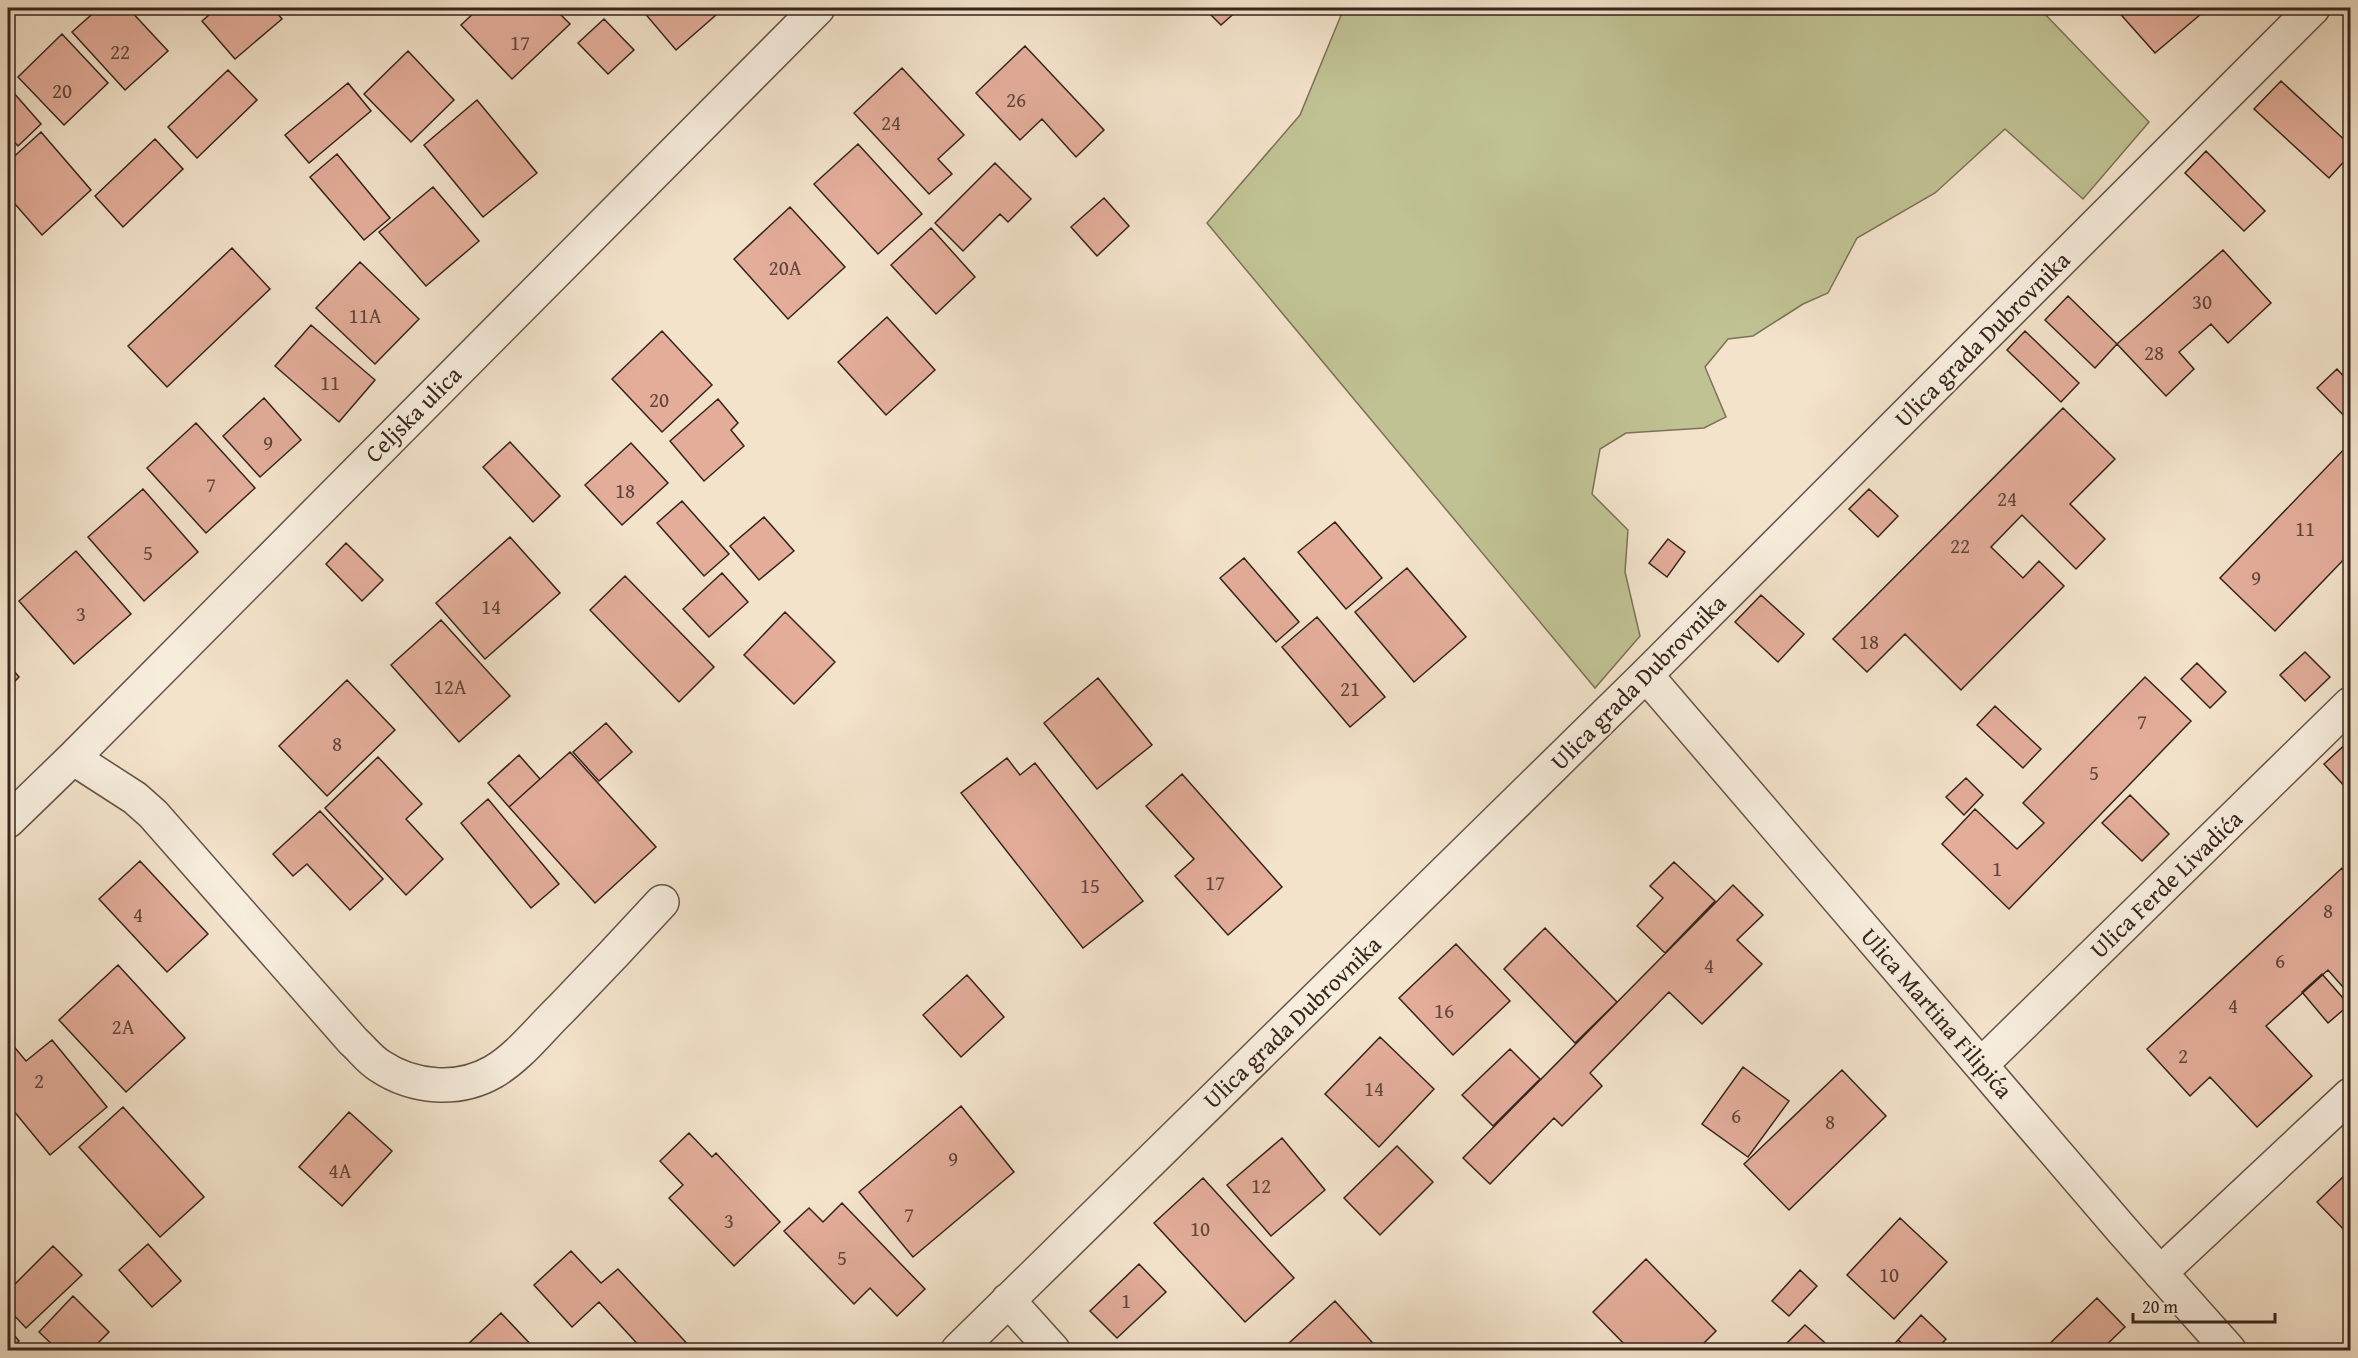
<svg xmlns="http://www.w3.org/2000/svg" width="2358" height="1358" font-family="'Gentium Book Plus',serif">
	<rect width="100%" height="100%" fill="#f3e3cb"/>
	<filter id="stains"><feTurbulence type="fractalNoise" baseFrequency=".00333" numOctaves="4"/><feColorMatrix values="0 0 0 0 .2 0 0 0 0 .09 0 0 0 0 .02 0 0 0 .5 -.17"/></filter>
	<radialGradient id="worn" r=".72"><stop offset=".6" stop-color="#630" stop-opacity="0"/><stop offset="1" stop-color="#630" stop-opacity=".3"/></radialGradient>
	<path fill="#c0c293" stroke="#7c7358" stroke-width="1.5" d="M 1344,8 L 2039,8 L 2149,122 L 2083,199 L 2005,129 L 1935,193 L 1857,238 L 1828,293 L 1803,304 L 1753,336 L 1728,339 L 1705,367 L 1726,417 L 1704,428 L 1626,433 L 1600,449 L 1592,494 L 1628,530 L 1625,572 L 1640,636 L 1595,688 L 1207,223 L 1300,115 Z"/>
	<path fill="#e3ad9a" stroke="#37241c" stroke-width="1.5" d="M 99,8 L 128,8 L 168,51 L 125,90 L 72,32 Z
		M 217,8 L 273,8 L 282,19 L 235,59 L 202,21 Z
		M 479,8 L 554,8 L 570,24 L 512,79 L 461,25 Z
		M 645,8 L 724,8 L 676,50 L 642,10 Z
		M 1204,8 L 1240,8 L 1221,25 Z
		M 2115,8 L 2208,8 L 2155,53 Z
		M 604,19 L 634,50 L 608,74 L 578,43 Z
		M 62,34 L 108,83 L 64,125 L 18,77 Z
		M 1025,46 L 1104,130 L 1076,157 L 1042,119 L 1020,140 L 976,93 Z
		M 408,51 L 454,100 L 411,142 L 364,94 Z
		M 902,68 L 964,135 L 938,159 L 952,174 L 929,194 L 854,113 Z
		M 228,70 L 257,100 L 197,158 L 168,127 Z
		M 2281,81 L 2350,145 L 2350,155 L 2329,178 L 2254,109 Z
		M 348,83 L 371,111 L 309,163 L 285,135 Z
		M 13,92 L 41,124 L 18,146 L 8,135 L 8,97 Z
		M 477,100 L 537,173 L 483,217 L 424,145 Z
		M 41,132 L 91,190 L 42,235 L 8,196 L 8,162 Z
		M 155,139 L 183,169 L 123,227 L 95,196 Z
		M 858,144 L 922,214 L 878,254 L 814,184 Z
		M 2206,151 L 2265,211 L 2244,231 L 2185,173 Z
		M 337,154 L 390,218 L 364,240 L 310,177 Z
		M 995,163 L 1031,199 L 1008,222 L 1000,214 L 963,251 L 935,223 Z
		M 433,187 L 479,241 L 426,286 L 379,232 Z
		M 1104,198 L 1129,226 L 1097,256 L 1071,227 Z
		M 790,207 L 845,267 L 788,319 L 734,259 Z
		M 931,228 L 975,277 L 936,314 L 891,265 Z
		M 232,248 L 270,289 L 167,387 L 128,346 Z
		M 2223,250 L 2271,303 L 2228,343 L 2211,324 L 2179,352 L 2194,369 L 2166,396 L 2117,344 Z
		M 360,262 L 419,319 L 375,364 L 316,308 Z
		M 2068,296 L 2117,344 L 2095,368 L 2045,320 Z
		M 887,317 L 935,370 L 886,415 L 838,362 Z
		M 311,325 L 375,380 L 339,422 L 275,366 Z
		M 662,331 L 712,385 L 662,432 L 612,379 Z
		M 2025,331 L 2079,383 L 2061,402 L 2007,350 Z
		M 2337,369 L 2350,383 L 2350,422 L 2317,388 Z
		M 264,398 L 301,440 L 260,477 L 223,436 Z
		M 718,399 L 738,423 L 731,430 L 744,446 L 704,481 L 670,441 Z
		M 2063,408 L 2115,459 L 2070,504 L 2105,539 L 2076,569 L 2022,515 L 1991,547 L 2023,578 L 2039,561 L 2064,586 L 1961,690 L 1905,634 L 1867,672 L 1833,639 Z
		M 196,423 L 255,488 L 206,533 L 147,468 Z
		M 510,442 L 560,496 L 533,522 L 483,467 Z
		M 631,443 L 668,483 L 622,525 L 585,485 Z
		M 2350,443 L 2350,553 L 2275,631 L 2220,578 Z
		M 143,489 L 198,552 L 144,601 L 88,537 Z
		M 1869,489 L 1898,516 L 1878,537 L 1849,509 Z
		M 682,501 L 729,554 L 704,576 L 657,523 Z
		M 764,517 L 794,551 L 759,580 L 730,546 Z
		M 1335,522 L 1382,578 L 1346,609 L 1298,552 Z
		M 510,537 L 560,593 L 485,659 L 436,603 Z
		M 1668,539 L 1685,552 L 1667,577 L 1649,563 Z
		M 346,543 L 383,580 L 362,601 L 326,564 Z
		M 76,551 L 131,614 L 74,664 L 19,601 Z
		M 1244,558 L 1299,622 L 1276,642 L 1220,578 Z
		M 1407,568 L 1466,637 L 1414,682 L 1355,612 Z
		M 722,573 L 748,602 L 709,637 L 683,609 Z
		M 625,576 L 714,667 L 679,702 L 590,610 Z
		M 1761,595 L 1804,634 L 1778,662 L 1735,622 Z
		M 785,612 L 835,662 L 794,704 L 744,655 Z
		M 1317,617 L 1385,697 L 1350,727 L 1282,647 Z
		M 441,620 L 510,696 L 459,742 L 391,665 Z
		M 2305,652 L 2330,677 L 2305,701 L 2280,675 Z
		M 2197,663 L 2226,692 L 2210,708 L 2181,679 Z
		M 8,664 L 19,677 L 8,688 Z
		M 2145,677 L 2191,721 L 2009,909 L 1942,844 L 1975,809 L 2017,849 L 2044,823 L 2023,803 Z
		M 1098,678 L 1152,745 L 1097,789 L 1044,723 Z
		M 347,680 L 395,730 L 327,796 L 279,746 Z
		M 1995,706 L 2041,749 L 2023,768 L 1977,725 Z
		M 606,723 L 632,752 L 599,781 L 573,752 Z
		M 2350,740 L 2350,792 L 2324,764 Z
		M 570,752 L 656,847 L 595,903 L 509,807 Z
		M 519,755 L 540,779 L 509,807 L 488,783 Z
		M 378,757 L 422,804 L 406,819 L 443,859 L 406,895 L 325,808 Z
		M 1007,758 L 1020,775 L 1035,763 L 1143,901 L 1083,948 L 961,793 Z
		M 1182,774 L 1282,887 L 1228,935 L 1175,876 L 1194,859 L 1146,806 Z
		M 1966,778 L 1983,795 L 1964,815 L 1946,797 Z
		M 2130,795 L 2169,834 L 2142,861 L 2102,823 Z
		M 488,799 L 559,884 L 531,908 L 461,823 Z
		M 320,811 L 383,879 L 350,910 L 307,864 L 293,876 L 273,854 Z
		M 140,861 L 208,934 L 167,972 L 99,899 Z
		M 1674,862 L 1715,901 L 1665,953 L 1637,926 L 1663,898 L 1650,886 Z
		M 2342,868 L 2350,878 L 2350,995 L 2328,970 L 2266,1026 L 2312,1076 L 2257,1127 L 2210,1077 L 2190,1096 L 2147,1049 Z
		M 1733,885 L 1763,915 L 1737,940 L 1762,964 L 1702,1024 L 1669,992 L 1590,1073 L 1602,1086 L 1562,1126 L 1554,1118 L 1490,1184 L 1463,1158 Z
		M 1545,928 L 1617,1002 L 1575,1043 L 1504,969 Z
		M 1456,944 L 1510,1001 L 1453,1055 L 1399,998 Z
		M 118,965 L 185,1038 L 126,1092 L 59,1020 Z
		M 2322,974 L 2349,1005 L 2328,1023 L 2302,992 Z
		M 967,975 L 1004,1017 L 961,1057 L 923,1015 Z
		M 1380,1037 L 1434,1089 L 1379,1147 L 1325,1094 Z
		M 52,1040 L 107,1107 L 50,1155 L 8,1104 L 8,1046 L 11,1043 L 26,1061 Z
		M 1510,1049 L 1540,1079 L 1493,1126 L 1462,1095 Z
		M 1743,1067 L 1789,1101 L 1748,1157 L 1702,1124 Z
		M 1842,1070 L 1886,1116 L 1789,1210 L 1744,1164 Z
		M 961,1106 L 1014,1172 L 913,1257 L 859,1192 Z
		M 123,1107 L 204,1197 L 160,1237 L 79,1147 Z
		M 349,1112 L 392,1151 L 342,1206 L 299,1167 Z
		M 689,1133 L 712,1157 L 716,1153 L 780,1222 L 734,1266 L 669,1198 L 683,1185 L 660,1161 Z
		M 1282,1138 L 1325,1190 L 1271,1236 L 1227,1185 Z
		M 1397,1146 L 1433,1182 L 1380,1235 L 1344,1198 Z
		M 2345,1175 L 2350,1180 L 2350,1236 L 2317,1202 Z
		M 1203,1178 L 1294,1278 L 1245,1322 L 1154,1223 Z
		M 842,1203 L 925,1289 L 897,1316 L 870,1288 L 854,1304 L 784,1231 L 809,1208 L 823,1222 Z
		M 1900,1218 L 1947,1262 L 1894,1319 L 1847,1275 Z
		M 148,1244 L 181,1281 L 152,1307 L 119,1270 Z
		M 53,1246 L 82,1275 L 26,1328 L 8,1309 L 8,1291 Z
		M 571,1251 L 601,1283 L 618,1269 L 693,1350 L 643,1350 L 599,1302 L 572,1327 L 534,1285 Z
		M 1646,1259 L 1716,1331 L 1697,1350 L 1630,1350 L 1593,1312 Z
		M 1139,1264 L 1166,1292 L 1117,1338 L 1090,1311 Z
		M 1800,1270 L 1817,1286 L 1789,1316 L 1772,1301 Z
		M 73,1296 L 109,1332 L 91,1350 L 58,1350 L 39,1332 Z
		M 2097,1298 L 2125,1327 L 2101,1350 L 2043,1350 Z
		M 1335,1301 L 1379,1350 L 1296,1350 L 1289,1343 Z
		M 501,1313 L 536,1350 L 467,1350 L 464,1348 Z
		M 1921,1315 L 1946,1339 L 1936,1350 L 1910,1350 L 1898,1340 Z
		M 1805,1325 L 1833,1350 L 1793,1350 L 1786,1344 Z
		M 8,1328 L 19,1341 L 9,1350 L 8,1350 Z
		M 1898,1340 L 1910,1350 L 1889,1350 Z"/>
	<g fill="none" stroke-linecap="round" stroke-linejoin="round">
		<defs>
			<path id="minor" d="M 1646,675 L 2123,1231 L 2229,1350
				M 73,758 L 135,798 L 153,814 L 353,1041 C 362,1049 370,1060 380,1066 C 413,1088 458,1092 493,1072 C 519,1057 540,1029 561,1009 C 595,974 629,938 662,902
				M 8,821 L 73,758 L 818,8
				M 1982,1064 L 2350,704
				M 2160,1273 L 2350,1095
				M 1008,1300 L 1053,1350
				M 958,1350 L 1646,675 L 2313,8"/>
		</defs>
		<use href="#minor" stroke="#665448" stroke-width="36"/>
		<use href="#minor" stroke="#f7eddd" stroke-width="33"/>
	</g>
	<g text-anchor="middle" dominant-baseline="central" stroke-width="5" stroke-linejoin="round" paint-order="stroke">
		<g font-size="21" fill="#62463c">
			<text x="520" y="42">17</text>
			<text x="120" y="51">22</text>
			<text x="62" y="90">20</text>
			<text x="1016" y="99">26</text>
			<text x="891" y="122">24</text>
			<text x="785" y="267">20A</text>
			<text x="2202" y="301">30</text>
			<text x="365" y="315">11A</text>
			<text x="2154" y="352">28</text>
			<text x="330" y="382">11</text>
			<text x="659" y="399">20</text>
			<text x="268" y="442">9</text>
			<text x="211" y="484">7</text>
			<text x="625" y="490">18</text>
			<text x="2007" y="498">24</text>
			<text x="2305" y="528">11</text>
			<text x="1960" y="545">22</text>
			<text x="148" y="552">5</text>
			<text x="2256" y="577">9</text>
			<text x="491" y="606">14</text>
			<text x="81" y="613">3</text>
			<text x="1869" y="641">18</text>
			<text x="450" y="686">12A</text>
			<text x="1350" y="688">21</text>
			<text x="2142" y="721">7</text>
			<text x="337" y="743">8</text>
			<text x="2094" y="772">5</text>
			<text x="1997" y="868">1</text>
			<text x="1215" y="882">17</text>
			<text x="1090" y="885">15</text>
			<text x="2328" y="910">8</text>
			<text x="138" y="914">4</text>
			<text x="2280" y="960">6</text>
			<text x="1709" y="965">4</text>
			<text x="2233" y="1005">4</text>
			<text x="1444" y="1010">16</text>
			<text x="123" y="1026">2A</text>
			<text x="2183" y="1055">2</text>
			<text x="39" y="1080">2</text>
			<text x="1374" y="1088">14</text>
			<text x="1736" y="1115">6</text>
			<text x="1830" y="1121">8</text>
			<text x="953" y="1158">9</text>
			<text x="340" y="1170">4A</text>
			<text x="1261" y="1185">12</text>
			<text x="909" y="1214">7</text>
			<text x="729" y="1220">3</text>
			<text x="1200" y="1228">10</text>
			<text x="842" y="1257">5</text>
			<text x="1889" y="1274">10</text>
			<text x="1126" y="1300">1</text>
		</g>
		<g font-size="24" fill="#37241c" stroke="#f7eddd">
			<text transform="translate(1982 339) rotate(-45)">Ulica grada Dubrovnika</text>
			<text transform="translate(413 414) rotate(-45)">Celjska ulica</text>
			<text transform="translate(1638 682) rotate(-45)">Ulica grada Dubrovnika</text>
			<text transform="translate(2166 884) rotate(-44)">Ulica Ferde Livadića</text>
			<text transform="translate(1937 1013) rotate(49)">Ulica Martina Filipića</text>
			<text transform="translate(1292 1022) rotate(-44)">Ulica grada Dubrovnika</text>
		</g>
	</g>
	<rect width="2358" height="1358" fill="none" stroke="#f3e3cb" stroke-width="30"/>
	<rect x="9" y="9" width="2340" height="1340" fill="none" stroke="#37241c" stroke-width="3"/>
	<rect x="15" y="15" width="2328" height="1328" fill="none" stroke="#37241c" stroke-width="1.5"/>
	<path d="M2133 1313v9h142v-9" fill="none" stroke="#37241c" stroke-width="3"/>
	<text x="2142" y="1313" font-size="18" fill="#37241c" stroke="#f7eddd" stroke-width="4.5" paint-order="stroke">20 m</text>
	<rect width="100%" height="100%" filter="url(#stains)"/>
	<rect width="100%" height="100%" fill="url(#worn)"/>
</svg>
